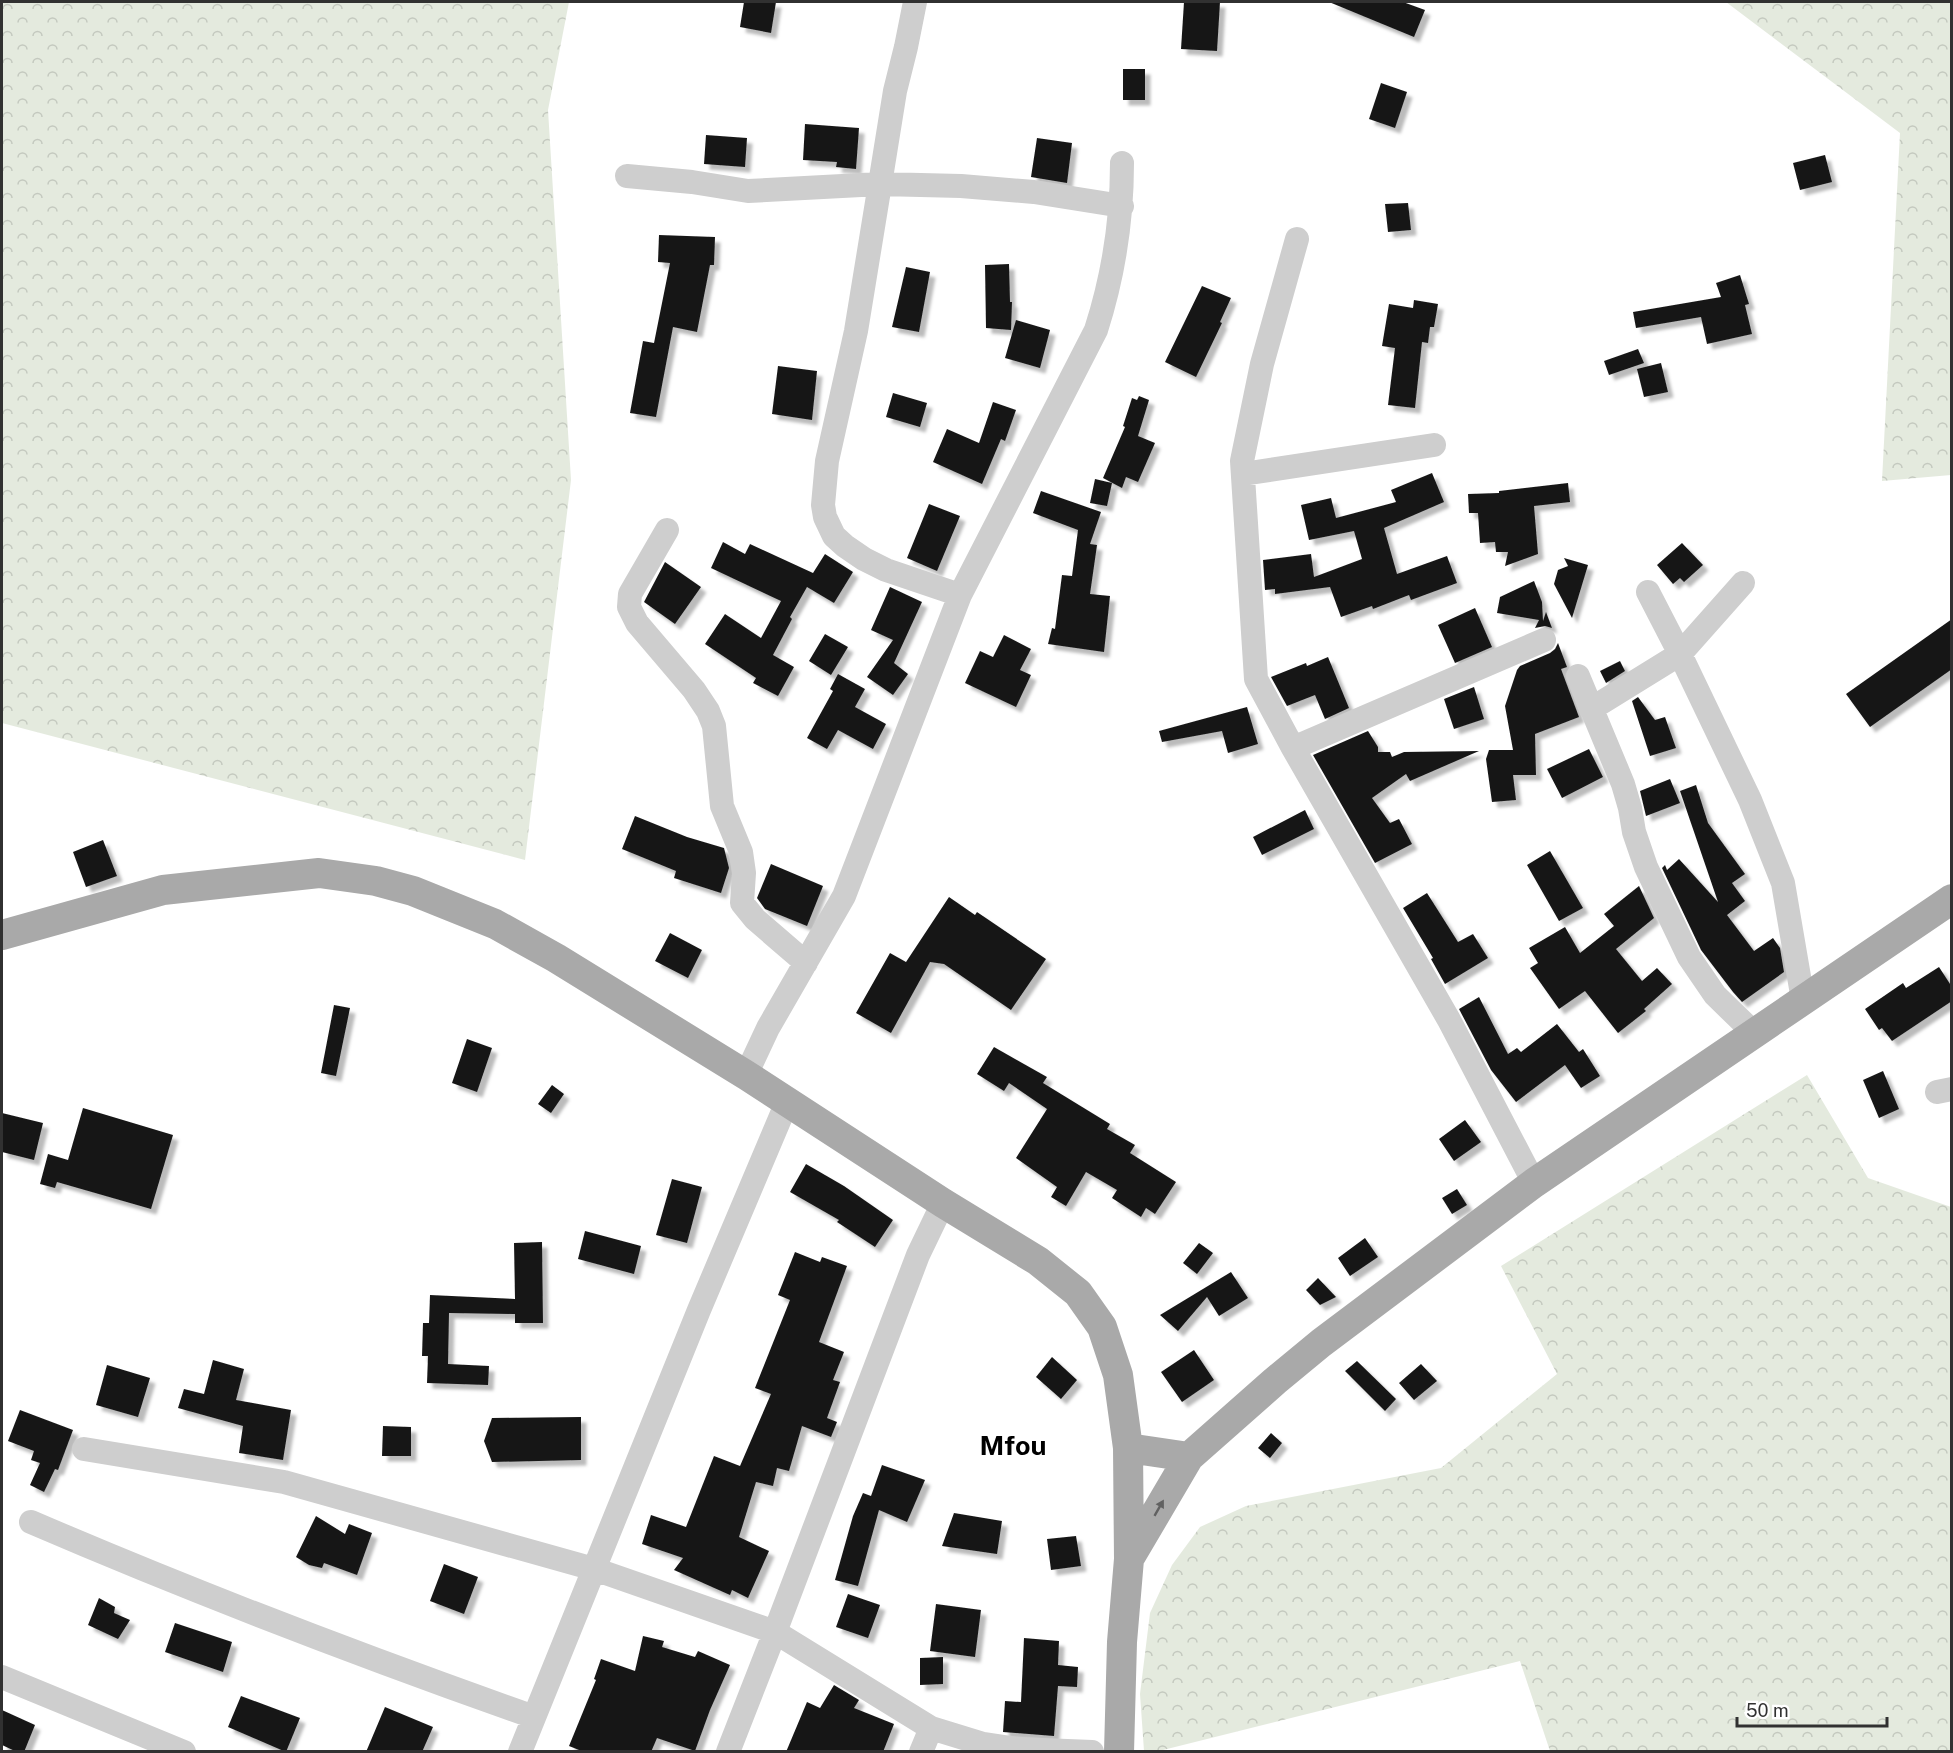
<svg xmlns="http://www.w3.org/2000/svg" width="1953" height="1753" font-family="'Public Sans',sans-serif">
	<defs>
		<pattern id="forest-crowns" width="20" height="18" patternUnits="userSpaceOnUse" patternTransform="scale(1.5)"><rect width="20" height="18" fill="#e4eade"/><path d="M2 6a3 3 0 1 1 6 0M12 15a3 3 0 1 1 6 0" fill="none" stroke="#c4c9bf"/></pattern>
		<filter id="shadow"><feDropShadow dx="5.5" dy="5.5" stdDeviation="1.5" flood-color="#0004"/></filter>
	</defs>
	<rect width="100%" height="100%" fill="#fff"/>
	<path fill="url(#forest-crowns)" d="M 2,2 L 569,2 L 548,110 L 571,480 L 525,860 L 2,723 Z
		M 1726,2 L 1951,2 L 1951,475 L 1882,481 L 1900,133 Z
		M 1807,1075 L 1868,1178 L 1951,1207 L 1951,1751 L 1550,1751 L 1520,1661 L 1159,1751 L 1144,1751 L 1140,1694 L 1150,1613 L 1172,1565 L 1200,1527 L 1246,1506 L 1441,1468 L 1557,1374 L 1501,1266 Z"/>
	<path fill="#181818" filter="url(#shadow)" d="M 744,2 L 776,2 L 771,33 L 740,27 Z
		M 1184,2 L 1220,2 L 1217,51 L 1181,49 Z
		M 1329,2 L 1403,2 L 1425,10 L 1414,37 Z
		M 1123,69 L 1145,69 L 1145,100 L 1123,100 Z
		M 1381,83 L 1407,92 L 1395,128 L 1369,119 Z
		M 805,124 L 859,128 L 856,169 L 836,167 L 837,162 L 803,160 Z
		M 706,135 L 747,138 L 745,167 L 704,164 Z
		M 1037,138 L 1072,143 L 1067,183 L 1031,177 Z
		M 1825,155 L 1832,182 L 1800,190 L 1793,163 Z
		M 1408,203 L 1411,230 L 1388,232 L 1385,204 Z
		M 659,235 L 715,237 L 714,265 L 710,265 L 697,332 L 673,327 L 656,417 L 630,413 L 643,341 L 654,343 L 670,263 L 658,262 Z
		M 1009,264 L 1010,302 L 1012,302 L 1011,330 L 986,328 L 985,265 Z
		M 906,267 L 930,272 L 919,332 L 892,327 Z
		M 1740,275 L 1749,304 L 1745,305 L 1752,334 L 1707,344 L 1701,317 L 1636,328 L 1633,312 L 1721,297 L 1716,283 Z
		M 1202,286 L 1231,298 L 1220,322 L 1222,323 L 1196,377 L 1165,362 Z
		M 1414,300 L 1438,304 L 1434,327 L 1430,327 L 1428,343 L 1422,342 L 1415,408 L 1388,405 L 1395,348 L 1382,346 L 1389,304 L 1413,308 Z
		M 1016,320 L 1050,330 L 1040,368 L 1005,358 Z
		M 1638,349 L 1644,363 L 1609,375 L 1604,361 Z
		M 1661,363 L 1668,392 L 1644,397 L 1637,369 Z
		M 778,366 L 817,371 L 812,420 L 772,414 Z
		M 893,393 L 927,403 L 920,427 L 886,417 Z
		M 1139,396 L 1149,400 L 1138,436 L 1155,443 L 1138,482 L 1126,477 L 1122,488 L 1103,478 L 1125,427 L 1123,426 L 1132,398 L 1137,400 Z
		M 993,402 L 1016,410 L 1005,441 L 1001,439 L 982,484 L 933,462 L 947,429 L 979,443 Z
		M 1432,473 L 1444,502 L 1384,528 L 1397,574 L 1447,556 L 1457,583 L 1411,600 L 1409,595 L 1373,609 L 1372,606 L 1341,617 L 1330,587 L 1275,594 L 1275,589 L 1265,590 L 1263,560 L 1311,554 L 1314,577 L 1362,559 L 1354,531 L 1309,540 L 1301,505 L 1331,498 L 1336,518 L 1396,502 L 1391,490 Z
		M 1095,479 L 1112,483 L 1107,506 L 1090,503 Z
		M 1568,483 L 1570,502 L 1534,506 L 1538,554 L 1505,566 L 1508,552 L 1496,552 L 1495,542 L 1480,543 L 1478,513 L 1469,513 L 1468,494 L 1499,493 L 1499,491 Z
		M 1041,491 L 1101,512 L 1090,544 L 1097,545 L 1090,594 L 1110,596 L 1104,652 L 1048,644 L 1052,628 L 1055,629 L 1062,575 L 1072,576 L 1078,530 L 1033,513 Z
		M 929,504 L 960,516 L 937,571 L 907,558 Z
		M 723,542 L 745,554 L 750,544 L 813,573 L 825,554 L 853,572 L 834,603 L 807,587 L 790,617 L 792,619 L 773,655 L 794,667 L 778,696 L 753,683 L 756,678 L 705,644 L 725,614 L 761,638 L 781,601 L 711,568 Z
		M 1682,543 L 1703,565 L 1684,582 L 1680,578 L 1673,584 L 1657,565 Z
		M 1564,558 L 1588,565 L 1572,618 L 1554,584 L 1558,570 L 1568,566 Z
		M 665,562 L 701,587 L 675,624 L 644,602 Z
		M 1534,581 L 1542,602 L 1543,621 L 1546,612 L 1552,628 L 1545,626 L 1535,628 L 1539,620 L 1497,613 L 1500,597 Z
		M 890,587 L 922,602 L 894,663 L 908,674 L 893,695 L 867,677 L 893,640 L 871,630 Z
		M 1475,608 L 1492,647 L 1455,663 L 1438,625 Z
		M 1952,619 L 1952,669 L 1870,727 L 1846,694 Z
		M 825,634 L 848,647 L 831,675 L 809,661 Z
		M 1004,635 L 1031,649 L 1020,670 L 1031,675 L 1016,707 L 965,683 L 980,651 L 993,657 Z
		M 1558,643 L 1567,667 L 1561,669 L 1579,717 L 1535,734 L 1536,775 L 1513,775 L 1516,800 L 1492,802 L 1486,759 L 1489,750 L 1513,750 L 1505,706 L 1517,670 L 1520,666 L 1550,653 L 1555,649 Z
		M 1328,657 L 1349,708 L 1325,719 L 1315,695 L 1287,706 L 1271,677 L 1306,663 L 1307,666 Z
		M 1620,661 L 1625,671 L 1606,683 L 1600,671 Z
		M 838,674 L 865,689 L 855,707 L 886,724 L 873,749 L 838,730 L 827,749 L 807,738 L 833,691 L 830,689 Z
		M 1474,687 L 1484,719 L 1454,729 L 1444,699 Z
		M 1638,697 L 1655,720 L 1665,717 L 1676,748 L 1650,756 L 1632,701 Z
		M 1247,707 L 1258,744 L 1228,753 L 1222,731 L 1162,742 L 1159,731 Z
		M 1368,731 L 1378,747 L 1378,752 L 1390,752 L 1392,757 L 1404,752 L 1479,751 L 1410,781 L 1406,774 L 1372,798 L 1390,823 L 1399,819 L 1412,844 L 1375,863 L 1313,755 Z
		M 1589,749 L 1603,777 L 1562,798 L 1547,769 Z
		M 1670,779 L 1680,803 L 1646,816 L 1640,791 Z
		M 1696,785 L 1708,823 L 1745,874 L 1732,883 L 1745,901 L 1727,915 L 1754,951 L 1773,938 L 1780,948 L 1784,972 L 1742,1002 L 1733,992 L 1701,950 L 1662,868 L 1665,865 L 1667,870 L 1679,859 L 1718,902 L 1680,791 Z
		M 1305,810 L 1314,829 L 1262,855 L 1253,837 Z
		M 635,816 L 687,837 L 724,848 L 729,868 L 721,893 L 674,878 L 676,871 L 622,849 Z
		M 103,840 L 117,876 L 86,887 L 73,852 Z
		M 1550,851 L 1583,908 L 1559,921 L 1527,865 Z
		M 771,864 L 823,886 L 807,926 L 765,909 L 757,898 Z
		M 1639,886 L 1654,918 L 1616,949 L 1642,981 L 1657,968 L 1672,984 L 1644,1009 L 1646,1011 L 1618,1033 L 1585,991 L 1559,1009 L 1530,968 L 1538,963 L 1529,948 L 1565,927 L 1580,953 L 1614,926 L 1604,914 Z
		M 1427,893 L 1458,942 L 1473,934 L 1488,958 L 1445,984 L 1431,959 L 1433,958 L 1403,908 Z
		M 949,897 L 975,915 L 977,912 L 1046,959 L 1011,1010 L 944,964 L 930,962 L 891,1033 L 856,1013 L 890,953 L 906,962 Z
		M 670,933 L 702,950 L 688,978 L 655,961 Z
		M 1939,967 L 1952,987 L 1952,1001 L 1892,1041 L 1882,1028 L 1879,1030 L 1865,1009 L 1903,983 L 1906,988 Z
		M 1479,997 L 1508,1054 L 1517,1048 L 1521,1052 L 1557,1024 L 1579,1052 L 1583,1049 L 1600,1076 L 1581,1088 L 1565,1065 L 1516,1102 L 1491,1070 L 1459,1009 Z
		M 334,1005 L 350,1008 L 336,1076 L 321,1073 Z
		M 467,1039 L 492,1048 L 477,1092 L 452,1083 Z
		M 994,1047 L 1047,1077 L 1043,1083 L 1110,1124 L 1107,1129 L 1135,1145 L 1130,1153 L 1176,1182 L 1155,1214 L 1146,1208 L 1141,1217 L 1112,1198 L 1117,1190 L 1086,1172 L 1066,1206 L 1051,1197 L 1057,1187 L 1016,1158 L 1047,1109 L 1009,1083 L 1004,1091 L 977,1074 Z
		M 1883,1071 L 1899,1109 L 1879,1118 L 1863,1080 Z
		M 552,1085 L 564,1094 L 551,1113 L 538,1104 Z
		M 83,1108 L 173,1135 L 151,1209 L 57,1182 L 55,1188 L 40,1184 L 48,1154 L 68,1160 Z
		M 2,1113 L 43,1123 L 34,1160 L 2,1152 Z
		M 1465,1120 L 1481,1142 L 1454,1161 L 1439,1139 Z
		M 806,1164 L 844,1186 L 893,1220 L 875,1247 L 837,1222 L 839,1220 L 790,1192 Z
		M 672,1179 L 702,1187 L 687,1243 L 656,1235 Z
		M 1457,1189 L 1467,1205 L 1452,1214 L 1442,1198 Z
		M 585,1231 L 641,1246 L 634,1274 L 578,1259 Z
		M 1365,1238 L 1378,1257 L 1350,1276 L 1338,1258 Z
		M 542,1242 L 543,1323 L 515,1323 L 515,1314 L 449,1313 L 448,1364 L 489,1366 L 488,1385 L 427,1383 L 428,1356 L 422,1356 L 423,1323 L 429,1323 L 430,1295 L 515,1299 L 514,1243 Z
		M 1199,1243 L 1213,1253 L 1197,1274 L 1183,1263 Z
		M 795,1252 L 820,1262 L 822,1257 L 847,1266 L 819,1342 L 844,1352 L 833,1380 L 840,1382 L 827,1418 L 837,1422 L 831,1437 L 802,1426 L 789,1471 L 777,1468 L 773,1486 L 756,1482 L 739,1537 L 769,1551 L 748,1598 L 732,1590 L 730,1595 L 674,1570 L 683,1558 L 642,1544 L 651,1515 L 686,1527 L 714,1456 L 740,1466 L 771,1394 L 755,1388 L 790,1300 L 778,1295 Z
		M 1231,1272 L 1248,1298 L 1219,1316 L 1207,1297 L 1178,1331 L 1160,1315 Z
		M 1318,1278 L 1336,1297 L 1320,1305 L 1306,1290 Z
		M 1194,1350 L 1214,1380 L 1182,1402 L 1161,1372 Z
		M 1052,1357 L 1077,1380 L 1061,1399 L 1036,1377 Z
		M 213,1360 L 244,1369 L 236,1400 L 291,1410 L 283,1460 L 239,1453 L 243,1426 L 178,1408 L 184,1389 L 204,1394 Z
		M 1357,1361 L 1396,1399 L 1385,1411 L 1345,1371 Z
		M 1421,1364 L 1437,1381 L 1414,1400 L 1399,1383 Z
		M 107,1365 L 150,1378 L 138,1417 L 96,1405 Z
		M 20,1410 L 73,1430 L 58,1470 L 55,1469 L 44,1492 L 30,1485 L 40,1463 L 31,1460 L 34,1451 L 8,1441 Z
		M 581,1417 L 581,1460 L 492,1462 L 484,1441 L 492,1418 Z
		M 383,1426 L 411,1427 L 411,1456 L 382,1456 Z
		M 1271,1433 L 1282,1443 L 1270,1458 L 1258,1448 Z
		M 882,1465 L 925,1480 L 907,1522 L 879,1510 L 858,1586 L 835,1580 L 853,1516 L 863,1493 L 871,1496 Z
		M 954,1513 L 1002,1521 L 997,1554 L 942,1546 Z
		M 316,1516 L 345,1534 L 349,1524 L 372,1533 L 357,1575 L 324,1563 L 322,1568 L 309,1565 L 296,1557 Z
		M 1076,1536 L 1081,1566 L 1051,1570 L 1047,1539 Z
		M 444,1564 L 478,1577 L 464,1614 L 430,1601 Z
		M 848,1594 L 880,1605 L 868,1638 L 836,1627 Z
		M 99,1598 L 115,1607 L 114,1613 L 130,1620 L 118,1639 L 88,1625 Z
		M 936,1604 L 981,1610 L 975,1657 L 930,1651 Z
		M 175,1623 L 232,1642 L 223,1672 L 165,1652 Z
		M 643,1636 L 664,1641 L 662,1647 L 695,1657 L 698,1651 L 730,1665 L 710,1710 L 695,1751 L 657,1738 L 651,1752 L 584,1752 L 569,1746 L 596,1680 L 594,1679 L 601,1659 L 635,1671 Z
		M 1024,1638 L 1059,1641 L 1058,1665 L 1078,1667 L 1077,1687 L 1058,1686 L 1054,1736 L 1003,1732 L 1005,1701 L 1021,1702 Z
		M 943,1657 L 943,1684 L 920,1685 L 920,1658 Z
		M 834,1685 L 859,1700 L 854,1708 L 894,1724 L 883,1752 L 786,1752 L 807,1702 L 820,1708 Z
		M 241,1696 L 300,1718 L 286,1752 L 228,1727 Z
		M 385,1707 L 433,1727 L 422,1752 L 366,1752 Z
		M 2,1710 L 35,1725 L 24,1752 L 17,1752 L 2,1745 Z"/>
	<g fill="none" stroke-linecap="round" stroke-linejoin="round">
		<path stroke="#cecece" stroke-width="24" d="M 915,2 L 906,47 L 895,91 L 880,184 L 961,186 L 1034,192 L 1122,206
			M 627,176 L 692,182 L 748,191 L 880,184 L 856,331 L 827,461 L 823,505 L 825,517 L 834,536 L 845,546 L 864,559 L 886,570 L 960,595
			M 1297,239 L 1262,364 L 1242,461 L 1256,679 L 1293,748 L 1449,1020 L 1534,1183
			M 1243,474 L 1434,445
			M 667,530 L 630,594 L 629,607 L 637,623 L 694,690 L 708,711 L 714,726 L 722,806 L 741,852 L 744,873 L 742,903 L 755,919 L 806,963
			M 1648,592 L 1680,654 L 1750,800 L 1783,883 L 1803,1000
			M 1578,676 L 1623,784 L 1630,808 L 1634,832 L 1646,867 L 1689,957 L 1715,995 L 1754,1033
			M 1591,709 L 1680,654 L 1743,583
			M 1293,748 L 1544,640
			M 746,1075 L 768,1028 L 844,896 L 960,595 L 1096,330 C 1114,274 1122,221 1122,163
			M 1937,1092 L 1952,1089
			M 84,1449 L 284,1482 L 594,1569 L 775,1632 L 931,1728 L 983,1744 L 1018,1749 L 1092,1752
			M 31,1522 C 196,1593 364,1657 534,1717
			M 2,1677 L 184,1752
			M 520,1752 L 699,1310 L 787,1102
			M 728,1752 L 775,1632 L 918,1255 L 943,1203
			M 921,1752 L 931,1728"/>
		<path stroke="#a9a9a9" stroke-width="30" d="M 2,935 L 163,890 L 319,873 L 376,881 L 413,891 L 495,924 L 556,958 L 746,1075 L 943,1203 L 1038,1261 L 1078,1293 L 1102,1327 L 1118,1375 L 1128,1448 L 1129,1559 L 1122,1642 L 1119,1752
			M 1128,1448 L 1189,1457
			M 1129,1559 L 1189,1457 L 1275,1381 L 1321,1343 L 1534,1183 L 1952,899"/>
	</g>
	<defs><path id="oneway-solid" d="M-6-.8H1V-3.2L6.5 0L1 3.2V.8H-6Z" transform="scale(1.5)"/></defs>
	<use fill="#616161" href="#oneway-solid" transform="translate(1159 1508) rotate(-60)"/>
	<g text-anchor="middle" dominant-baseline="central" stroke-width="6" stroke-linejoin="round" paint-order="stroke">
		<g font-size="27" font-weight="bold" fill="#000" stroke="#fff">
			<text x="1013" y="1445">Mfou</text>
		</g>
	</g>
	<rect width="1953" height="1753" fill="none" stroke="#313131" stroke-width="6"/>
	<path d="M1737 1717v9h150v-9" fill="none" stroke="#313131" stroke-width="3"/>
	<text x="1746" y="1717" font-size="18" fill="#313131" stroke="#ffffff" stroke-width="4.5" paint-order="stroke">50 m</text>
</svg>
